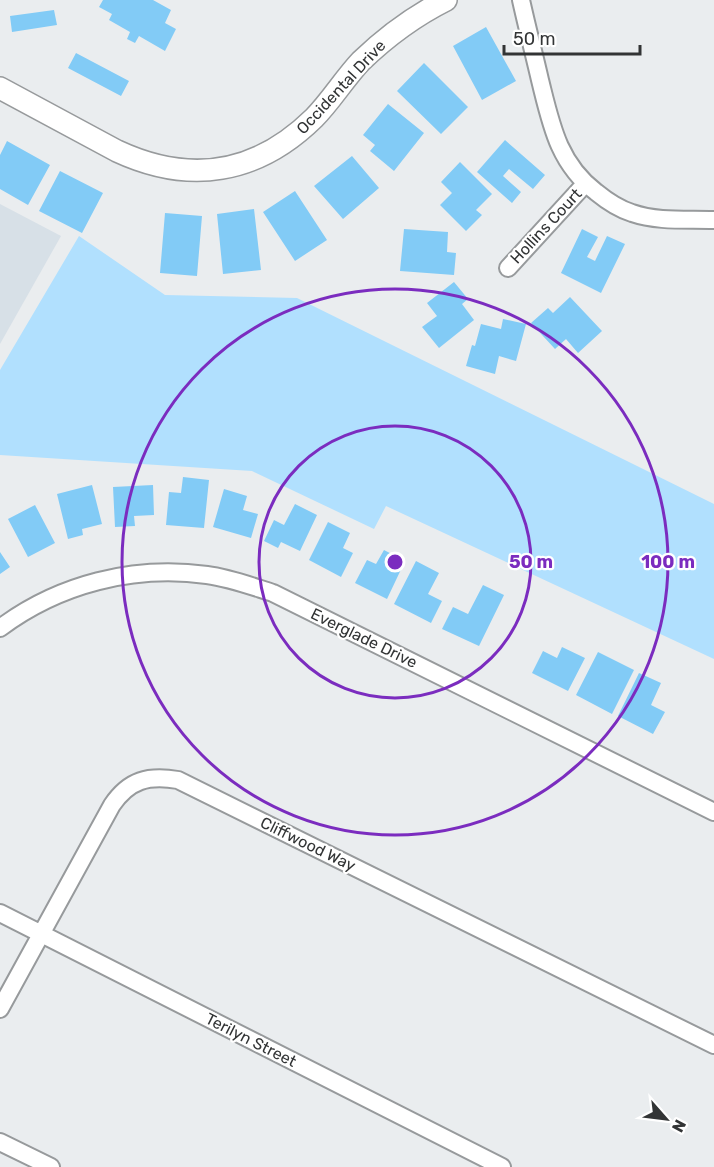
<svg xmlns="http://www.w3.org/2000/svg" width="714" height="1167" font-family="Rubik,sans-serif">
	<rect width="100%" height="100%" fill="#eaedef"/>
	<path fill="#d7e0e7" d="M 0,204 L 61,236 L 0,344 Z"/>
	<path fill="#b1e0fe" d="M 79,236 L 165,295 L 297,298 L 714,504 L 714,659 L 386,506 L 374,529 L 252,471 L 0,455 L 0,370 Z"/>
	<path fill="#82cbf6" d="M 103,0 L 153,0 L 171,10 L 165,23 L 176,29 L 165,51 L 139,36 L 135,43 L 127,39 L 130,32 L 109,20 L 112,14 L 99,7 Z
		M 54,10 L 57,25 L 12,32 L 10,16 Z
		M 486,27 L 516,81 L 482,100 L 453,46 Z
		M 76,53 L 129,81 L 121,96 L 68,68 Z
		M 424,63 L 468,107 L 441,134 L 397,91 Z
		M 388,104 L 424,133 L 394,171 L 370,151 L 375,145 L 363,135 Z
		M 505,140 L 545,175 L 533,189 L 509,169 L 503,176 L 521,192 L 512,203 L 477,172 Z
		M 7,141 L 50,165 L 28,205 L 0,189 L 0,155 Z
		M 352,156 L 379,188 L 343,219 L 314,186 Z
		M 460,162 L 492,194 L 476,210 L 482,215 L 466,231 L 440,205 L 452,193 L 441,182 Z
		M 60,171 L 103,193 L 82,233 L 39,211 Z
		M 295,191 L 327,240 L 295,261 L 263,212 Z
		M 254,209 L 261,270 L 223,274 L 217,214 Z
		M 165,213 L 202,216 L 197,276 L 160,273 Z
		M 404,229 L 448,232 L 447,252 L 456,253 L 454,275 L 400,271 Z
		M 582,229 L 598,237 L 587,257 L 595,261 L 607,236 L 625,244 L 601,293 L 561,273 Z
		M 454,282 L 468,299 L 462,304 L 474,320 L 439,348 L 422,327 L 437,316 L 427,303 Z
		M 570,297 L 602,331 L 578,353 L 566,339 L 555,349 L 531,323 L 548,308 L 553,313 Z
		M 503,319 L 526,324 L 516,361 L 499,356 L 495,374 L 466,366 L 472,345 L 475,346 L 481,324 L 501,329 Z
		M 183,477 L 209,480 L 204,528 L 166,525 L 169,492 L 181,493 Z
		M 92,485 L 102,524 L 82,529 L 83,535 L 68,539 L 57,494 Z
		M 153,485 L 154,515 L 134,516 L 135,526 L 115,527 L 113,487 Z
		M 224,489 L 247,496 L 243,510 L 258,514 L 251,538 L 213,527 Z
		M 295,504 L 317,515 L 300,551 L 281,542 L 278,548 L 264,541 L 274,520 L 284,525 Z
		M 35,505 L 55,543 L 28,557 L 8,519 Z
		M 328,522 L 350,533 L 343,548 L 353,553 L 341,577 L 309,560 Z
		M 384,550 L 405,561 L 387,599 L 355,583 L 367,560 L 376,564 Z
		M 0,552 L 10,567 L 0,574 Z
		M 416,561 L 439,573 L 428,594 L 442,601 L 431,623 L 394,604 Z
		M 483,585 L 504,595 L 479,646 L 442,629 L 453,607 L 468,614 Z
		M 562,647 L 585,658 L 568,691 L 532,673 L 543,651 L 557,658 Z
		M 598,652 L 634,670 L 612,714 L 576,695 Z
		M 639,673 L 661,683 L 651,705 L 665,712 L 653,734 L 618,716 Z"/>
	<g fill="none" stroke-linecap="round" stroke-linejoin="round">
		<defs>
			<path id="minor" d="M 521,0 C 527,27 534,54 540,80 C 551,124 558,163 596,192 C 607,201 619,209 632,213 C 658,222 687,219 714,220
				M 508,268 L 585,184
				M 0,628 C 59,584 133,565 207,575 C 230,578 251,586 273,593 L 714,812
				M 0,913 L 502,1167
				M 0,1009 L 112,805 C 129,780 148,775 178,780 L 714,1045
				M 0,1142 L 51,1167"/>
			<path id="tertiary" d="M 0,88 L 117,151 C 190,185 257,174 314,118 C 331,101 344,79 361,61 C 386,37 414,16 446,0"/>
		</defs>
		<use href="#minor" stroke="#979a9c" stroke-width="20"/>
		<use href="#tertiary" stroke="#979a9c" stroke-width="24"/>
		<use href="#minor" stroke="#fff" stroke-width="16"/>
		<use href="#tertiary" stroke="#fff" stroke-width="21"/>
	</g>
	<g fill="none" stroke="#7b2cbf" stroke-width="3">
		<circle cx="395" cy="562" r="136"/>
		<circle cx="395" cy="562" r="273"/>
	</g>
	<g text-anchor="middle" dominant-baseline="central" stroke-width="4.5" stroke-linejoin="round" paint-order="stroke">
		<g font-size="16" fill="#323435" stroke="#fff">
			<text transform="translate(341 87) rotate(-47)">Occidental Drive</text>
			<text transform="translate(546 226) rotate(-47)">Hollins Court</text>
			<text transform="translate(364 638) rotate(26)">Everglade Drive</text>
			<text transform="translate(308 844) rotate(26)">Cliffwood Way</text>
			<text transform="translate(251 1040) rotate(27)">Terilyn Street</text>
		</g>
	</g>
	<circle cx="395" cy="562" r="9" fill="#7b2cbf" stroke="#fff" stroke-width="3"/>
	<g font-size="18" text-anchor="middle" font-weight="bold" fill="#7b2cbf" stroke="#fff" stroke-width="4.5" stroke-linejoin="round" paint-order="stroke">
		<text x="531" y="568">50 m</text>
		<text x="668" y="568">100 m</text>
	</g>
	<g transform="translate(666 1119) rotate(118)" stroke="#ffffff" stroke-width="4.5" paint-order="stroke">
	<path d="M0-4.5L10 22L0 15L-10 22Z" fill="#323435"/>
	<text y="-9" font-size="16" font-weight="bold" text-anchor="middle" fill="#323435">N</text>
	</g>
	<path d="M504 45v9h136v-9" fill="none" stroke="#323435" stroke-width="3"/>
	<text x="513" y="45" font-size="18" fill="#323435" stroke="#ffffff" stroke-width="4.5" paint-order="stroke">50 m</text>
</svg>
